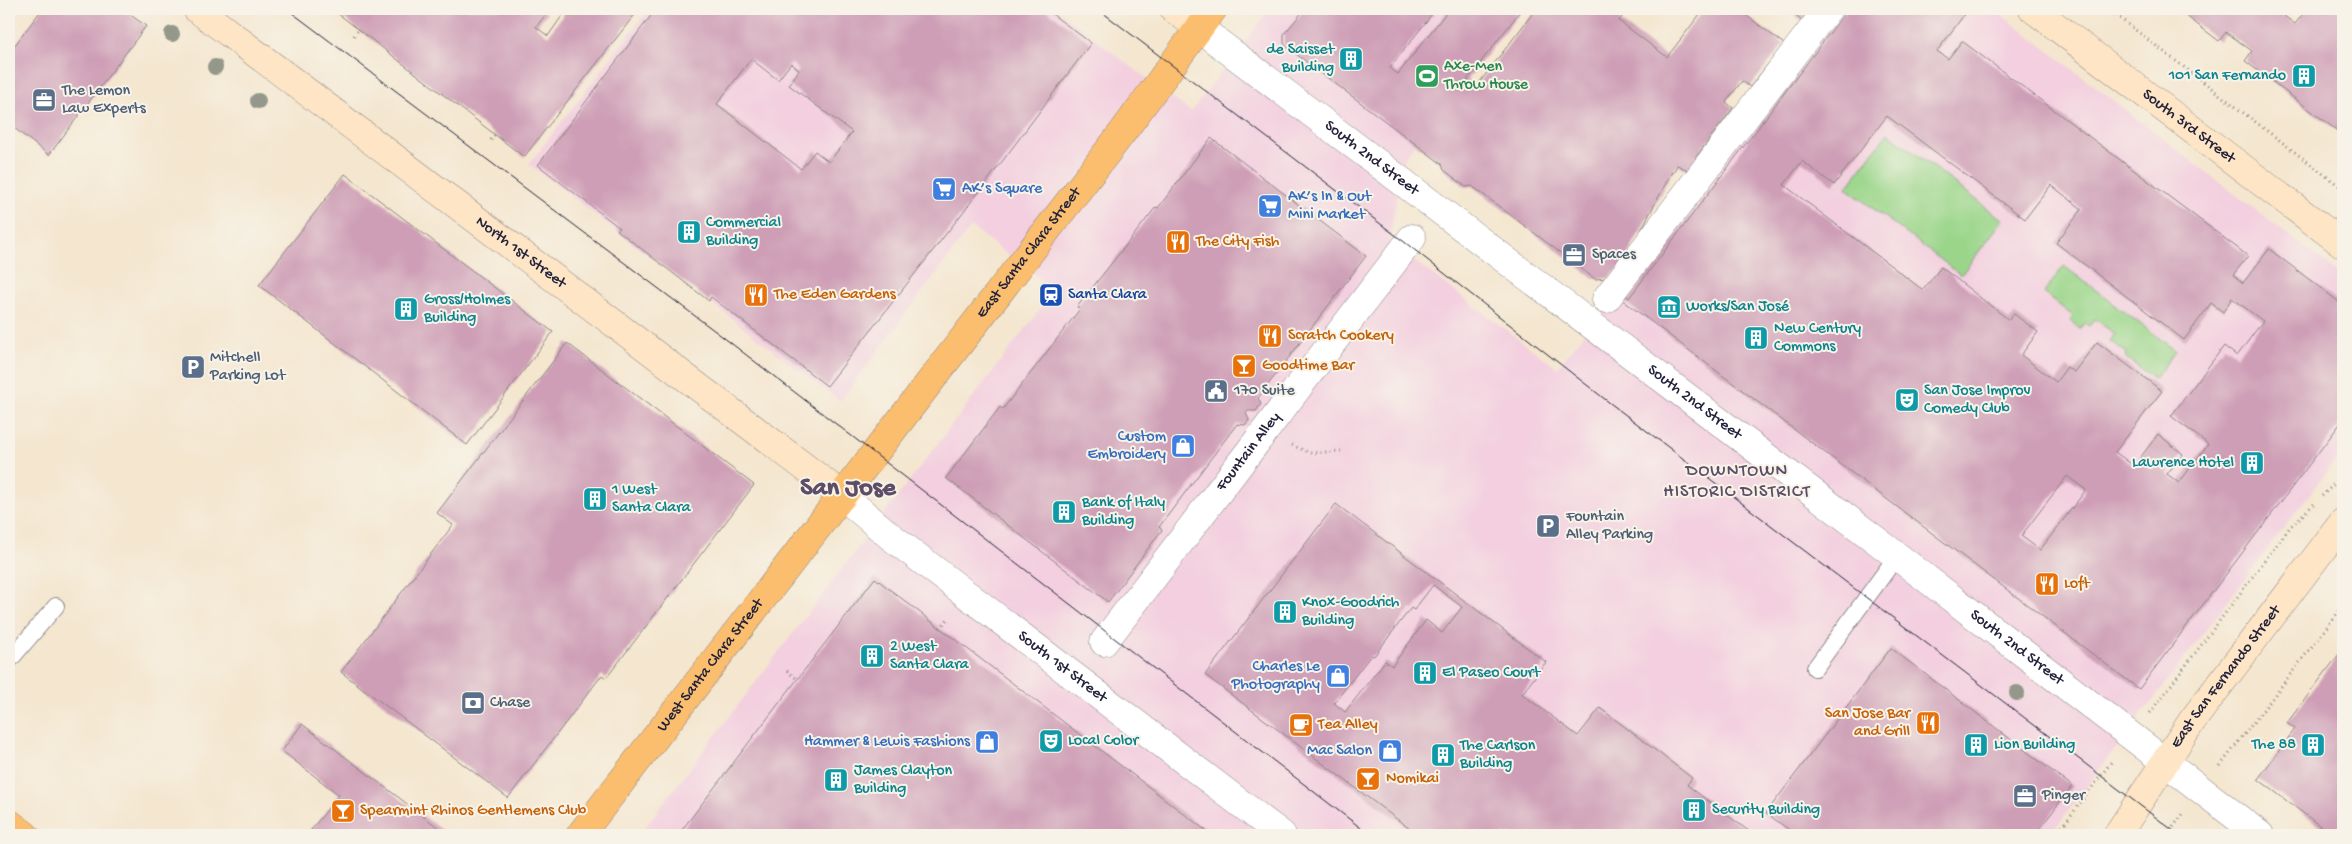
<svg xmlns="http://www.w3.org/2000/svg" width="2352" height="844" font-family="'Gochi Hand',sans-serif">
	<rect width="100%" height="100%" fill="#f7f3e8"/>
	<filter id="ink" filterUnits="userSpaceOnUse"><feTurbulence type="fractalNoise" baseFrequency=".02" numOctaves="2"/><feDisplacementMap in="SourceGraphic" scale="10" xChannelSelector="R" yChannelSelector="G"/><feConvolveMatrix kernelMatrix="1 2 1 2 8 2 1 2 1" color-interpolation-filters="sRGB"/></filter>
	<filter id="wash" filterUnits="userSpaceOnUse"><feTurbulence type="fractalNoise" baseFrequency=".0096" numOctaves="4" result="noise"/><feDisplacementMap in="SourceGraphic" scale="20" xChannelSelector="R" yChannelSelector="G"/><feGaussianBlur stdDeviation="1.12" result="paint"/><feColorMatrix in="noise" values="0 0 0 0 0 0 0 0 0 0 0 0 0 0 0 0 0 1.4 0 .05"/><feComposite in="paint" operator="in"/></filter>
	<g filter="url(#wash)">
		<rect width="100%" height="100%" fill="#f4e6cf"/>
		<path fill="#f3cfdf" d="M 649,9 L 1055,9 L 1191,112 L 1270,9 L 1524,9 L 1467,80 L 1465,79 L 1403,159 L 1389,242 L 1557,368 L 1842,9 L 1994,9 L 2343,277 L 2343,450 L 2050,835 L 639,835 L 1055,290 L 971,227 L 840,401 L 529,164 Z"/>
		<path fill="#9ad589" stroke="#5e7c62" d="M 1888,133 L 2003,220 L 1961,275 L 1846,188 Z
			M 2064,266 L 2176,351 L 2154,379 L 2125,357 L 2127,353 L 2110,341 L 2115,334 L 2095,319 L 2089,326 L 2085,323 L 2080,329 L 2070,321 L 2073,316 L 2044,293 Z"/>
		<g id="blocks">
			<path fill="#ce9eb6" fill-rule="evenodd" d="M 42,9 L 122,9 L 146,26 L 49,155 L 9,124 L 9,53 Z
				M 332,9 L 541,9 L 547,13 L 536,27 L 548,36 L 567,9 L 639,9 L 524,157 Z
				M 656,9 L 1045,9 L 1091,43 L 989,179 L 827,386 L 711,297 L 709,301 L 617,230 L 620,228 L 538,165 ZM 751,59 L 778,80 L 791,63 L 799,70 L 789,85 L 852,132 L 829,162 L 815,151 L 801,169 L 717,104 Z
				M 1305,9 L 1436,9 L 1390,68 L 1398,74 L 1449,9 L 1522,9 L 1467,80 L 1476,87 L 1536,9 L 1628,9 L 1619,21 L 1667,57 L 1704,9 L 1738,9 L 1784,44 L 1750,87 L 1742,81 L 1726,102 L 1733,108 L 1695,158 L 1698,159 L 1692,172 L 1677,165 L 1673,173 L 1672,172 L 1621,267 L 1608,278 L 1595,279 L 1472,186 L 1466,187 L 1444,170 L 1442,164 L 1288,48 L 1284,43 L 1284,34 Z
				M 1786,9 L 1816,9 L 1805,23 Z
				M 1848,9 L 1956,9 L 1964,15 L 1937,51 L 1948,59 L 1962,41 L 2248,256 L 2233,275 L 2243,283 L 2269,249 L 2343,305 L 2343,420 L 2139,689 L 1621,299 L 1624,294 L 1629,298 ZM 1887,116 L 2025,219 L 2051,185 L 2082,209 L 2056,243 L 2184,340 L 2211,303 L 2223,312 L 2232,298 L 2263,321 L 2237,356 L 2224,346 L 2171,416 L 2208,444 L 2179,483 L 2167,474 L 2183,454 L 2158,434 L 2134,466 L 2115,452 L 2162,391 L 2097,342 L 2074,372 L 2067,367 L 2056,382 L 2021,355 L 2038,332 L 2014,314 L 2009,320 L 1941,267 L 1923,290 L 1784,185 L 1802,161 L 1834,185 ZM 2067,476 L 2086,490 L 2040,550 L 2021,536 Z
				M 2177,9 L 2275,9 L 2295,24 L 2307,9 L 2343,9 L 2343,135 L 2245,61 L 2252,51 L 2226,32 L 2219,41 Z
				M 1211,138 L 1366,256 L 1258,398 L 1261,404 L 1256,411 L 1248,411 L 1246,413 L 1249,420 L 1245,425 L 1237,424 L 1159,527 L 1162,530 L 1108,602 L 946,478 L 1000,407 L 1003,409 L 1080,309 L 1077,307 L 1156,207 L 1158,208 Z
				M 345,174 L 553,332 L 467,445 L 259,285 Z
				M 567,343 L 754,485 L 611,672 L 606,678 L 602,675 L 508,798 L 341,672 L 453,525 L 437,513 Z
				M 1336,504 L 1546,662 L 1522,694 L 1578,736 L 1600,708 L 1692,778 L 1687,785 L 1754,835 L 1418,835 L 1205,675 ZM 1433,585 L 1462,607 L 1442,633 L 1426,620 L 1392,666 L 1385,661 L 1345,712 L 1334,703 L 1371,655 L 1374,656 L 1411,608 L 1414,610 Z
				M 875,578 L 940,628 L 1212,835 L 678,835 Z
				M 1891,648 L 2072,786 L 2035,835 L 1796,835 L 1766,813 Z
				M 2343,649 L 2343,835 L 2332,835 L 2258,779 L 2295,729 L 2287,723 Z
				M 302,724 L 398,797 L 448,835 L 307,835 L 339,795 L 282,751 Z"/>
		</g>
	</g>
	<g filter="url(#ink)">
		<use href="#blocks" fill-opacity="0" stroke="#8b8485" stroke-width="1"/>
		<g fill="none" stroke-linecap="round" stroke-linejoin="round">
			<defs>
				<path id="lane" d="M 9,661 L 56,606
					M 1815,668 L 1897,556"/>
				<g id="street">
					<path id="s1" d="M 1199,28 L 1897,556 L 2260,835"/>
					<path d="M 1606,299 L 1828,9"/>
					<path id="s2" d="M 843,496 L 890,536 L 1282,835"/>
					<path id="s3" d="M 1104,642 L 1412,238"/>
				</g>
				<g id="secondary">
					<path id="s4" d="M 197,9 L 843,496"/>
					<path d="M 1174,9 L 1199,28"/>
					<path id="s5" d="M 2033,9 L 2343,244"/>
					<path id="s6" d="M 2117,835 L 2192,721 L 2343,522"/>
				</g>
				<g id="primary">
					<path d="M 9,823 L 25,835"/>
					<path id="s7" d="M 580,835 L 1122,133 L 1213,9"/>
				</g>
			</defs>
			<use href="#lane" stroke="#8b8485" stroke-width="18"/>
			<use href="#street" stroke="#8b8485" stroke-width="29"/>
			<use href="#secondary" stroke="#8b8485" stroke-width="29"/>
			<use href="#primary" stroke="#8b8485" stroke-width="29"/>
			<path stroke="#8b8485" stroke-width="3" stroke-dasharray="1 4" stroke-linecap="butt" d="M 2108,9 L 2343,189
				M 354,36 L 359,29
				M 491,140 L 495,134
				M 1292,445 L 1310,453 L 1341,451
				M 2322,496 L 2343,475
				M 940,628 L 948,619
				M 787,671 L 797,679
				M 2150,713 L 2290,527 L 2316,502
				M 2220,766 L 2343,606
				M 2056,835 L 2112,761
				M 2167,835 L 2183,814"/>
			<use href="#lane" stroke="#fff" stroke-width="16"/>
			<use href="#street" stroke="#fff" stroke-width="28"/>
			<use href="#secondary" stroke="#fde5c5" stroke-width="28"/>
			<use href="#primary" stroke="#fbbe6e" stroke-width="28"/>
			<path stroke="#22223b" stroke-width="1" d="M 287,9 L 723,337 L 1370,835
				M 1098,9 L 1407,244 L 1606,400 L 2179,835"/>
		</g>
		<g fill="#94988a">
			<circle cx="172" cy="34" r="8"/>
			<circle cx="215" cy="67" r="8"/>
			<circle cx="258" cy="101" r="8"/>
			<circle cx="2017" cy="693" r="8"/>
		</g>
	</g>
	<defs>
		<symbol id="building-square" viewBox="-11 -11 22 22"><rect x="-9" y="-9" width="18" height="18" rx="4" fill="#0f9aa8" stroke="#f7f3e8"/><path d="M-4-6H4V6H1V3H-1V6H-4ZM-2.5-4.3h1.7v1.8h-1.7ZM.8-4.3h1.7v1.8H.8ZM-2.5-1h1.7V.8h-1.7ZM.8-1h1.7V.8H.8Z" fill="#fff"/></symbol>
		<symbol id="stadium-square" viewBox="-11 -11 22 22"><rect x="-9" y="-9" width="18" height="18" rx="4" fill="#2e9e5b" stroke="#f7f3e8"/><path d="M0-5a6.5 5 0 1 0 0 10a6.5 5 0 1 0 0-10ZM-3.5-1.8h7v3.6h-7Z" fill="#fff"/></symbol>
		<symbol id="office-square" viewBox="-11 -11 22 22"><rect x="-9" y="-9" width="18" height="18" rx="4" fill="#5c6f8a" stroke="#f7f3e8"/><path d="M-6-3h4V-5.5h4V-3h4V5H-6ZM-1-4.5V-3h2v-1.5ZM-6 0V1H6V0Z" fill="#fff"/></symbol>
		<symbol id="supermarket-square" viewBox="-11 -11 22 22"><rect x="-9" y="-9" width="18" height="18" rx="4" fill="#3f7fe0" stroke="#f7f3e8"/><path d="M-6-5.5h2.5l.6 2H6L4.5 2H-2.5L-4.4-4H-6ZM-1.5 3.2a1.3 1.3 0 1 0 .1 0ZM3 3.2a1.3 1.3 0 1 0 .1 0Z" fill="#fff"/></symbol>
		<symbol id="restaurant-square" viewBox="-11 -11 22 22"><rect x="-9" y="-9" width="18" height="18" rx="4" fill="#e8710a" stroke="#f7f3e8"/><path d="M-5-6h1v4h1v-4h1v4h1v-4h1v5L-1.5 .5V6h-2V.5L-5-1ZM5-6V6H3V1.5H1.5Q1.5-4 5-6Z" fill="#fff"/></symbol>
		<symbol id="station-square" viewBox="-11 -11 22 22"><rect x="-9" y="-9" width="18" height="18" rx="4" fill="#1a4fb4" stroke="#f7f3e8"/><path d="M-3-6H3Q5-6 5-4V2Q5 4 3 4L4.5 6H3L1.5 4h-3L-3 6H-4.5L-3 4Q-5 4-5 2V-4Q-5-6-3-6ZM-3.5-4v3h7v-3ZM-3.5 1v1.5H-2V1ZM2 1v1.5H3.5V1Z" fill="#fff"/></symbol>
		<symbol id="museum-square" viewBox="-11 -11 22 22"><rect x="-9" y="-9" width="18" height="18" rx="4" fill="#0f9aa8" stroke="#f7f3e8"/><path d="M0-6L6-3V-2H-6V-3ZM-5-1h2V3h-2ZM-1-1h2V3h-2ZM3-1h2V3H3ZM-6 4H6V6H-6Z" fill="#fff"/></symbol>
		<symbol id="bar-square" viewBox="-11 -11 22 22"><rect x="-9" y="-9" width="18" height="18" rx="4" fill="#e8710a" stroke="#f7f3e8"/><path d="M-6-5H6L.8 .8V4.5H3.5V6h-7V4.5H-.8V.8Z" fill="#fff"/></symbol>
		<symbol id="parking-square" viewBox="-11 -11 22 22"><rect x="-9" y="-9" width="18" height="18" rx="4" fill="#5c6f8a" stroke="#f7f3e8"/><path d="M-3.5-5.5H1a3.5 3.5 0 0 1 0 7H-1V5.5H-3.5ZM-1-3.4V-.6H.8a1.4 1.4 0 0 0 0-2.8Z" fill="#fff"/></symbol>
		<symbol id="civic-square" viewBox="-11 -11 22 22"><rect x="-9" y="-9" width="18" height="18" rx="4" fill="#5c6f8a" stroke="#f7f3e8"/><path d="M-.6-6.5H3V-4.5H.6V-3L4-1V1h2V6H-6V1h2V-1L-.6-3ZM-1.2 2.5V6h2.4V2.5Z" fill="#fff"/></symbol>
		<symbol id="theatre-square" viewBox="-11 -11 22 22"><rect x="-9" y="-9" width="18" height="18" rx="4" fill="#0f9aa8" stroke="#f7f3e8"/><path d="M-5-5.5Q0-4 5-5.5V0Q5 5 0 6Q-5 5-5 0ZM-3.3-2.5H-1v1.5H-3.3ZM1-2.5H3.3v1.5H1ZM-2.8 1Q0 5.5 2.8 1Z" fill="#fff"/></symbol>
		<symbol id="shop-square" viewBox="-11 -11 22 22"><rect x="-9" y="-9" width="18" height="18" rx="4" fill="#3f7fe0" stroke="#f7f3e8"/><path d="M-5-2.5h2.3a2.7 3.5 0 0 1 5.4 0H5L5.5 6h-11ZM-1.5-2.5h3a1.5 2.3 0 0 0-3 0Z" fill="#fff"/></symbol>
		<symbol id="bank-square" viewBox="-11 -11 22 22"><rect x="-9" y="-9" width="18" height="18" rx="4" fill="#5c6f8a" stroke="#f7f3e8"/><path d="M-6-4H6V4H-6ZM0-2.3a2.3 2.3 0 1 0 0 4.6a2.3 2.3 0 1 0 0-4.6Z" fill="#fff"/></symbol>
		<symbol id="cafe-square" viewBox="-11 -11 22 22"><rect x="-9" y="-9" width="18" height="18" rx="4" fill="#e8710a" stroke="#f7f3e8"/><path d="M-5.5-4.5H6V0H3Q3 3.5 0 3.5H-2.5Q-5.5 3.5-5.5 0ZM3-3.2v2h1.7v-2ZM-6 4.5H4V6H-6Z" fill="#fff"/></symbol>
	</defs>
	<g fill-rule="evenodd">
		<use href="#building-square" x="1337" y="45" width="28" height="28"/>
		<use href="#stadium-square" x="1413" y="62" width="28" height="28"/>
		<use href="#building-square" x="2290" y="62" width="28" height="28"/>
		<use href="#office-square" x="30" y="86" width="28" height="28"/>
		<use href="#supermarket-square" x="930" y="175" width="28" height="28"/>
		<use href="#supermarket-square" x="1256" y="192" width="28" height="28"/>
		<use href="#building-square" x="675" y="218" width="28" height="28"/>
		<use href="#restaurant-square" x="1164" y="228" width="28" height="28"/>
		<use href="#office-square" x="1560" y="241" width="28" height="28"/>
		<use href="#restaurant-square" x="742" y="281" width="28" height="28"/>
		<use href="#station-square" x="1037" y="281" width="28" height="28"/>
		<use href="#museum-square" x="1655" y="293" width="28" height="28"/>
		<use href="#building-square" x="392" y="295" width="28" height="28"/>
		<use href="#restaurant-square" x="1256" y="322" width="28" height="28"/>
		<use href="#building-square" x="1742" y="324" width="28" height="28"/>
		<use href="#bar-square" x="1230" y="352" width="28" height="28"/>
		<use href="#parking-square" x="179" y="353" width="28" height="28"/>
		<use href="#civic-square" x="1202" y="377" width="28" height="28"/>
		<use href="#theatre-square" x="1893" y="386" width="28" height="28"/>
		<use href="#shop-square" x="1169" y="432" width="28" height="28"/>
		<use href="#building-square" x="2238" y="449" width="28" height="28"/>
		<use href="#building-square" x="581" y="485" width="28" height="28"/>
		<use href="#building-square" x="1050" y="498" width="28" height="28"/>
		<use href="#parking-square" x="1534" y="512" width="28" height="28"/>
		<use href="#restaurant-square" x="2033" y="570" width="28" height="28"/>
		<use href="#building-square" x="1271" y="598" width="28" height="28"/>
		<use href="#building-square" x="858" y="642" width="28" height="28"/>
		<use href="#building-square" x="1411" y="659" width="28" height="28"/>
		<use href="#shop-square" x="1324" y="662" width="28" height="28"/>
		<use href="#bank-square" x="459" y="689" width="28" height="28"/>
		<use href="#restaurant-square" x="1914" y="709" width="28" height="28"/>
		<use href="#cafe-square" x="1287" y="711" width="28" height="28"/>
		<use href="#theatre-square" x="1037" y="727" width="28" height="28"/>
		<use href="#shop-square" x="973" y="728" width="28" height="28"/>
		<use href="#building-square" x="1962" y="731" width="28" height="28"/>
		<use href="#building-square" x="2299" y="731" width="28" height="28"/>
		<use href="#shop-square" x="1376" y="737" width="28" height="28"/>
		<use href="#building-square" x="1429" y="741" width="28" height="28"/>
		<use href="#bar-square" x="1354" y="765" width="28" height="28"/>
		<use href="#building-square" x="822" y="766" width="28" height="28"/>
		<use href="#office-square" x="2011" y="782" width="28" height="28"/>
		<use href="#building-square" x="1680" y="796" width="28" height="28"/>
		<use href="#bar-square" x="329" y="797" width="28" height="28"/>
	</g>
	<g text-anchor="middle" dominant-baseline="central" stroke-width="4" stroke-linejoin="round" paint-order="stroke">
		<g font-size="16" fill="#0d838f" stroke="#f7f3e8" text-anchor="start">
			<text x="1334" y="50" text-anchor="end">de Saisset<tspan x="1334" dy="18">Building</tspan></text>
			<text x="2286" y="76" text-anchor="end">101 San Fernando</text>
			<text x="706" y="223">Commercial<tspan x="706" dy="18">Building</tspan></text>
			<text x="424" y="300">Gross/Holmes<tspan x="424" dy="18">Building</tspan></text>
			<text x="1686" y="307">Works/San José</text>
			<text x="1774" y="329">New Century<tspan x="1774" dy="18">Commons</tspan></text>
			<text x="1924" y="391">San Jose Improv<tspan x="1924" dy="18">Comedy Club</tspan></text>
			<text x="2234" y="463" text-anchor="end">Lawrence Hotel</text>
			<text x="612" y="490">1 West<tspan x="612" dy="18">Santa Clara</tspan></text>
			<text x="1082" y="503">Bank of Italy<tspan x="1082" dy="18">Building</tspan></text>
			<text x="1302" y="603">Knox-Goodrich<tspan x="1302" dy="18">Building</tspan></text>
			<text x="890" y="647">2 West<tspan x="890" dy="18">Santa Clara</tspan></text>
			<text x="1442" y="673">El Paseo Court</text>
			<text x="1068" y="741">Local Color</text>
			<text x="1994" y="745">Lion Building</text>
			<text x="2296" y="745" text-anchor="end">The 88</text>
			<text x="1460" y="746">The Carlson<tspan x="1460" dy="18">Building</tspan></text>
			<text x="854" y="771">James Clayton<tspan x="854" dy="18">Building</tspan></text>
			<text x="1712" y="810">Security Building</text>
		</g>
		<g font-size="16" fill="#27864d" stroke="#f7f3e8" text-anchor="start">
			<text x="1444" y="67">Axe-Men<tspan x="1444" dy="18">Throw House</tspan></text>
		</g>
		<g font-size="16" fill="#4e5e75" stroke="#f7f3e8" text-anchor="start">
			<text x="62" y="91">The Lemon<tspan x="62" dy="18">Law Experts</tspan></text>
			<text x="1592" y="255">Spaces</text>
			<text x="210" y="358">Mitchell<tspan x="210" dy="18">Parking Lot</tspan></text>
			<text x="1234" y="391">170 Suite</text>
			<text x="1566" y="517">Fountain<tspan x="1566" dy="18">Alley Parking</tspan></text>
			<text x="490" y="703">Chase</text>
			<text x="2042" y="796">Pinger</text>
		</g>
		<g font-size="16" fill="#22223b" stroke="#f7f3e8">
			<text stroke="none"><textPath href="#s5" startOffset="195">South 3rd Street</textPath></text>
			<text stroke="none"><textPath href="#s1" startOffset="216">South 2nd Street</textPath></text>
			<text stroke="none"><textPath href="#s4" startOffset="405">North 1st Street</textPath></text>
			<text stroke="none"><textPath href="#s7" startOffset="735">East Santa Clara Street</textPath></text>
			<text stroke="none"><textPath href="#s1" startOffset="621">South 2nd Street</textPath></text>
			<text stroke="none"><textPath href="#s3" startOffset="239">Fountain Alley</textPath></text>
			<text stroke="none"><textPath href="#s1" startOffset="1026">South 2nd Street</textPath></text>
			<text stroke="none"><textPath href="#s7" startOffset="214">West Santa Clara Street</textPath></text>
			<text stroke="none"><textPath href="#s2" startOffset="278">South 1st Street</textPath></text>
			<text stroke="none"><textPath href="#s6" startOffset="192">East San Fernando Street</textPath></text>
		</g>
		<g font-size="16" fill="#366cbe" stroke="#f7f3e8" text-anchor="end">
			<text x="962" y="189" text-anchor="start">AK’s Square</text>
			<text x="1288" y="197" text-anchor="start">AK’s In &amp; Out<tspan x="1288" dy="18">Mini Market</tspan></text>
			<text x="1166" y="437">Custom<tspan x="1166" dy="18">Embroidery</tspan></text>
			<text x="1320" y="667">Charles Le<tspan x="1320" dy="18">Photography</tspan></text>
			<text x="970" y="742">Hammer &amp; Lewis Fashions</text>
			<text x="1372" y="751">Mac Salon</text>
		</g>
		<g font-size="16" fill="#c56008" stroke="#f7f3e8" text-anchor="start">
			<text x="1196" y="242">The City Fish</text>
			<text x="774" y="295">The Eden Gardens</text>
			<text x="1288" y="336">Scratch Cookery</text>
			<text x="1262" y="366">Goodtime Bar</text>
			<text x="2064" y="584">Loft</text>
			<text x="1910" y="714" text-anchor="end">San Jose Bar<tspan x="1910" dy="18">and Grill</tspan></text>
			<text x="1318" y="725">Tea Alley</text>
			<text x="1386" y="779">Nomikai</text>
			<text x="360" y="811">Spearmint Rhinos Gentlemens Club</text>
		</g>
		<g font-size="16" fill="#164399" stroke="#f7f3e8" text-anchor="start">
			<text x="1068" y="295">Santa Clara</text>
		</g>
		<g font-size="18" letter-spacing="1" fill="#5e4d66" stroke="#f7f3e8">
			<text x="1737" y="471">DOWNTOWN<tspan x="1737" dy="21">HISTORIC DISTRICT</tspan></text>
		</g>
		<g font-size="26" font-weight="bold" fill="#5e4d66" stroke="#f7f3e8">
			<text x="848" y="489">San Jose</text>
		</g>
	</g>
	<rect width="2352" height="844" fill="none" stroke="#f7f3e8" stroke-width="30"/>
</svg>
